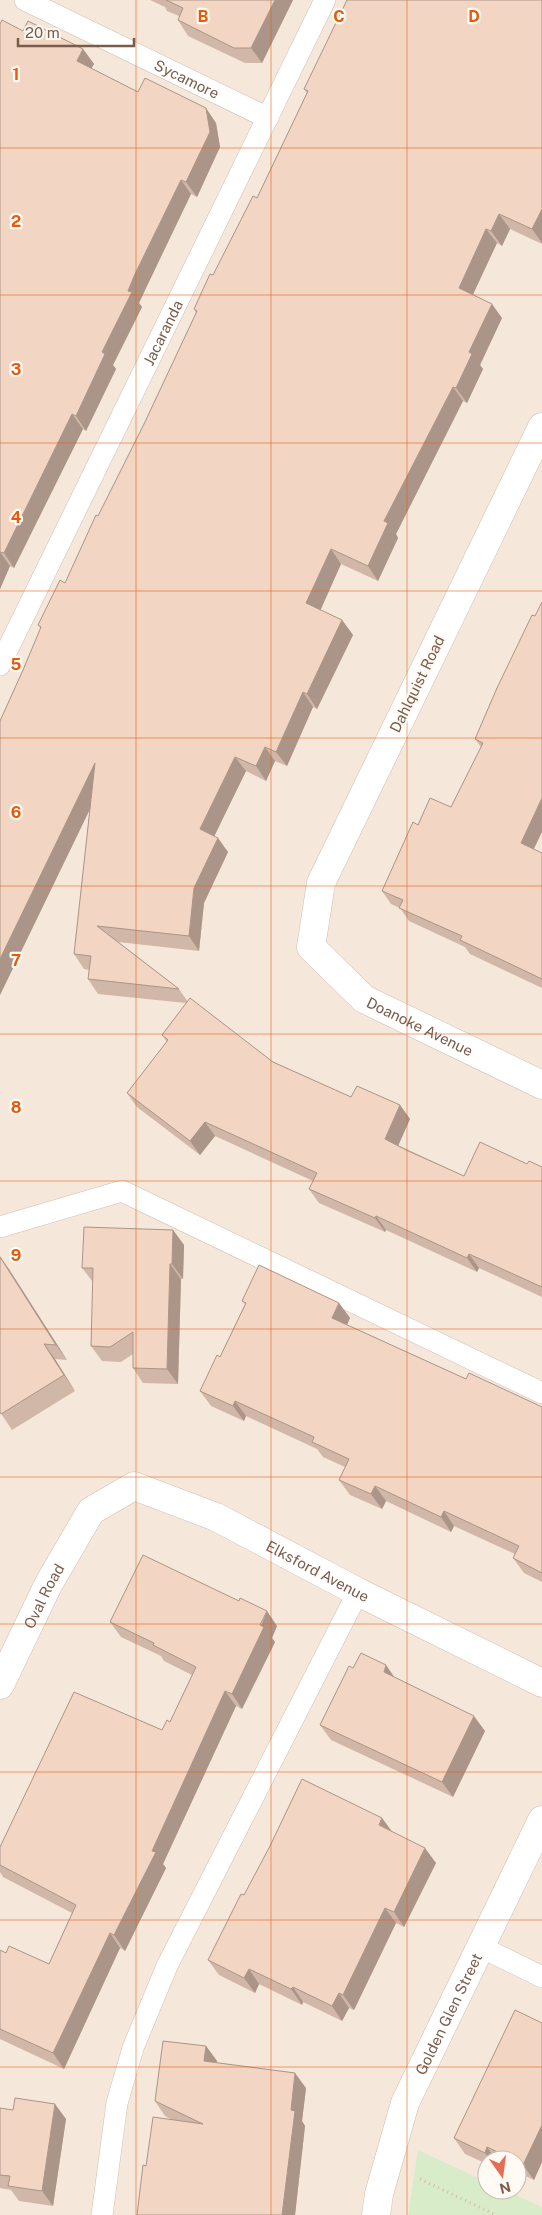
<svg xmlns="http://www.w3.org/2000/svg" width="542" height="2215" font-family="'Public Sans',sans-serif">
	<rect width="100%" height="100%" fill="#fdf6ec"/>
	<path fill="#f5e8da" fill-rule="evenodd" d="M 0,0 L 542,0 L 542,2215 L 0,2215 ZM 487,2160 L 517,2160 L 517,2190 L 487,2190 Z"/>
	<path fill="#d8ecc9" d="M 418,2150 L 487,2182 L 487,2190 L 505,2190 L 542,2207 L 542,2215 L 408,2215 Z"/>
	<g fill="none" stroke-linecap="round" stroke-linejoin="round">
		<defs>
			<g id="service">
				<path id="s1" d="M 25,0 L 268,118"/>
				<path id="s2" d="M 0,665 L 325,0"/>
				<path d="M 0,1227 L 122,1191 L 542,1393"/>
				<path d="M 481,1947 L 542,1977"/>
				<path d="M 102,2215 L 117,2103 L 133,2048 L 167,1966 L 358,1592"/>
			</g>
			<g id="minor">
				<path id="s3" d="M 542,427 L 321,883 L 311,947 L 364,999 L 542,1085"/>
				<path id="s4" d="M 0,1685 L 48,1585 L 91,1511 L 134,1486 L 216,1517 L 358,1592 L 542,1683"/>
				<path id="s5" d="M 376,2215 L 379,2194 L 405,2103 L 542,1820"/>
			</g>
		</defs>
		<use href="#service" stroke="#d1beb0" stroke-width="22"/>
		<use href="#minor" stroke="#d1beb0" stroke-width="29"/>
		<path stroke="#d9b8a5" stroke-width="3" stroke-dasharray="1 4" stroke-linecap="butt" d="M 420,2179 L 496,2215"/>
		<use href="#service" stroke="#fff" stroke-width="21"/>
		<use href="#minor" stroke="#fff" stroke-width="28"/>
	</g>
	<path fill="#d1b7a8" d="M 150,0 L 293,0 L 262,63 L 245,63 L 188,36 L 178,20 L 179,16 L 167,11 L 165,7 Z
		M 542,0 L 542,244 L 510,229 L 502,246 L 497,243 L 473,294 L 502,318 L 480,365 L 483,369 L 467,403 L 463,401 L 396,534 L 398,538 L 378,581 L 341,564 L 320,610 L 342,620 L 353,635 L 317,709 L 313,707 L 287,766 L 275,761 L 266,781 L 246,771 L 214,836 L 228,852 L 204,903 L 199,951 L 118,942 L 179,989 L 188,1002 L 273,1062 L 351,1097 L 400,1105 L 410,1119 L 398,1145 L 464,1176 L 527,1164 L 542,1167 L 542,1297 L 479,1268 L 477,1272 L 386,1230 L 385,1232 L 319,1203 L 309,1189 L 313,1181 L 215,1136 L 200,1155 L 137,1107 L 127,1093 L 167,1042 L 162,1035 L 186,1003 L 98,994 L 88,979 L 89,970 L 84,969 L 74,954 L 90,809 L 0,995 L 0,721 L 23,670 L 41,629 L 38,625 L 65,583 L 144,424 L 196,313 L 194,309 L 257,198 L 307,93 L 304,89 Z
		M 0,24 L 83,49 L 94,64 L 91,68 L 138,92 L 216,123 L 220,147 L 197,197 L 191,194 L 146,288 L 139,303 L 142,307 L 113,365 L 116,369 L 86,431 L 83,429 L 14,568 L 10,566 L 0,589 Z
		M 497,688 L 534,849 L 542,853 L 542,988 L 470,954 L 465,947 L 409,921 L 400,908 L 391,904 L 382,891 L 418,825 L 451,807 L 481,747 L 475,739 Z
		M 173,1230 L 184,1245 L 183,1279 L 181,1279 L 178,1384 L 143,1383 L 133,1368 L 133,1354 L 121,1362 L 102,1361 L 91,1346 L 93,1282 L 82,1268 Z
		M 0,1256 L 67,1360 L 55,1359 L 75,1391 L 12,1430 L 0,1412 Z
		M 242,1301 L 339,1303 L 350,1318 L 347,1325 L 466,1379 L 542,1407 L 542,1582 L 524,1573 L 513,1558 L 515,1554 L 454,1526 L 451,1532 L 386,1501 L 382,1509 L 350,1495 L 339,1480 L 345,1467 L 323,1457 L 317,1449 L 246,1416 L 244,1421 L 211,1406 L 200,1391 L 220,1357 L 245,1304 Z
		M 110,1622 L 277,1626 L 272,1638 L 275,1642 L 242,1709 L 236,1706 L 163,1864 L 166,1868 L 125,1951 L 120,1948 L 64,2069 L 0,2039 L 0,1950 L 6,1953 L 49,1964 L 72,1913 L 3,1877 L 0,1872 L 0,1865 L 162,1730 L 170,1722 L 192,1675 L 164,1661 L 161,1656 L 121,1637 Z
		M 353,1668 L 395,1678 L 485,1731 L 453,1797 L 331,1740 L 320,1725 Z
		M 382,1818 L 391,1831 L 436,1863 L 404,1927 L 396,1923 L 354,2010 L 349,2008 L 342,2021 L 303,2002 L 302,2005 L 259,1984 L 255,1993 L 219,1975 L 208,1960 L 244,1895 Z
		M 542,2023 L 542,2162 L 534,2180 L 517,2172 L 517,2160 L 487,2160 L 487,2164 L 465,2154 L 454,2138 Z
		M 206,2046 L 217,2061 L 217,2063 L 306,2088 L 302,2121 L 305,2126 L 295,2215 L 137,2215 L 146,2166 L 172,2120 L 165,2116 L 155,2101 Z
		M 0,2108 L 66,2119 L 53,2206 L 19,2201 L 11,2190 L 0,2188 Z"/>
	<path fill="#aa9588" d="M 275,0 L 293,0 L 262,63 L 251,48 Z
		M 83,49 L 94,64 L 87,76 L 77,61 Z
		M 206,108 L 216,123 L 220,147 L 197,197 L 186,182 Z
		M 181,180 L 191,194 L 146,288 L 139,303 L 142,307 L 113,365 L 116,369 L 86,431 L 76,416 L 135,274 Z
		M 542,209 L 542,243 L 532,229 Z
		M 499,214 L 510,229 L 502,246 L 491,231 Z
		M 486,229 L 497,243 L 469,303 L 459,288 Z
		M 492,304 L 502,318 L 480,365 L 483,369 L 467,403 L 456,388 L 469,352 Z
		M 453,387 L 463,401 L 396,534 L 398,538 L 378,581 L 368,566 L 384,521 Z
		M 72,414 L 83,429 L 14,568 L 4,553 Z
		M 331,549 L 341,564 L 317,618 L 306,603 Z
		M 0,552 L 10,566 L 0,589 Z
		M 342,620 L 353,635 L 317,709 L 307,694 Z
		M 303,692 L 313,707 L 287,766 L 276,752 Z
		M 265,747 L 275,761 L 266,781 L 256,766 Z
		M 235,757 L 246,771 L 211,843 L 200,829 Z
		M 95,763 L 105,778 L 0,995 L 0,959 Z
		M 542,798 L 542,832 L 530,857 L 521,843 Z
		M 218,838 L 228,852 L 204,903 L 199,951 L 189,936 L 194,888 Z
		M 400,1105 L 410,1119 L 395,1153 L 385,1139 Z
		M 205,1122 L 215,1136 L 200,1155 L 190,1141 Z
		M 376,1216 L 386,1230 L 385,1232 L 375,1218 Z
		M 173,1230 L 184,1245 L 183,1279 L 172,1264 Z
		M 469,1254 L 479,1268 L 477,1272 L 467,1258 Z
		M 0,1256 L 9,1269 L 67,1360 L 56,1345 Z
		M 170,1264 L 181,1279 L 178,1384 L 167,1369 Z
		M 339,1303 L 350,1318 L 343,1333 L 332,1318 Z
		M 44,1344 L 55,1359 L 75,1391 L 64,1375 Z
		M 235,1401 L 246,1416 L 244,1421 L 233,1406 Z
		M 375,1486 L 386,1501 L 382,1509 L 371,1494 Z
		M 444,1511 L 454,1526 L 451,1532 L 441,1517 Z
		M 267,1611 L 277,1626 L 272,1638 L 275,1642 L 242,1709 L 232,1694 Z
		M 386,1665 L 397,1681 L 384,1672 Z
		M 225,1691 L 236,1706 L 163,1864 L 166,1868 L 125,1951 L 114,1935 L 152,1851 Z
		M 474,1716 L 485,1731 L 453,1797 L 442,1782 Z
		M 382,1818 L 393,1833 L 379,1825 Z
		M 425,1848 L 436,1863 L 404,1927 L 394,1912 Z
		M 385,1908 L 396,1923 L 354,2010 L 343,1995 Z
		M 110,1933 L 120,1948 L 64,2069 L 53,2053 Z
		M 249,1969 L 259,1984 L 255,1993 L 244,1978 Z
		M 293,1987 L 303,2002 L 302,2005 L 291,1989 Z
		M 339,1993 L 349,2008 L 342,2021 L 332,2006 Z
		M 206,2046 L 217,2061 L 214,2076 L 204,2061 Z
		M 295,2073 L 306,2088 L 302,2121 L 305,2126 L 295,2215 L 282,2215 L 291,2110 Z
		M 55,2104 L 66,2119 L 53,2206 L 42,2191 Z
		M 542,2125 L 542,2162 L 534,2180 L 523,2165 Z
		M 487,2147 L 496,2160 L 490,2160 L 485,2153 Z"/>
	<path fill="#f3d5c3" stroke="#aa9588" d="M 166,0 L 275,0 L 251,48 L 234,48 L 178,20 L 183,8 Z
		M 347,0 L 542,0 L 542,209 L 532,229 L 499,214 L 491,231 L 486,229 L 459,288 L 492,304 L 469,352 L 472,354 L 456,388 L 453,387 L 384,521 L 388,523 L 368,566 L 331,549 L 306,603 L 342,620 L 307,694 L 303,692 L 276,752 L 265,747 L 256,766 L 235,757 L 200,829 L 218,838 L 194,888 L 189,936 L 97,926 L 179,989 L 88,979 L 91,956 L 74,954 L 95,763 L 0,959 L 0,721 L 23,670 L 41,627 L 38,625 L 60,580 L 65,583 L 96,515 L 98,516 L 144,424 L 197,311 L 194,309 L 210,274 L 213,275 L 253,196 L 257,198 L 308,91 L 304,89 Z
		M 2,20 L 23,31 L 28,21 L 83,49 L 77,61 L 138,92 L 145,78 L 206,108 L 210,132 L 186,182 L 181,180 L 135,274 L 128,291 L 132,292 L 102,352 L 105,354 L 76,416 L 72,414 L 4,553 L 0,552 L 0,24 Z
		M 542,602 L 542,798 L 521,843 L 542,853 L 542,979 L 460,940 L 462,936 L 399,908 L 403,900 L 382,891 L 413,822 L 418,825 L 430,798 L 451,807 L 483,743 L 475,739 L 497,688 L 532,615 L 535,616 Z
		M 190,998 L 273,1062 L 351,1097 L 357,1086 L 400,1105 L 385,1139 L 406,1150 L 464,1176 L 480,1142 L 527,1164 L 529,1161 L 542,1167 L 542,1287 L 469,1254 L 467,1258 L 376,1216 L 375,1218 L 309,1189 L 317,1173 L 205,1122 L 190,1141 L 127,1093 L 168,1040 L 162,1035 Z
		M 84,1227 L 173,1230 L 172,1264 L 170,1264 L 167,1369 L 133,1368 L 133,1332 L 110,1347 L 91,1346 L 93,1268 L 82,1268 Z
		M 0,1257 L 56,1345 L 44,1344 L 64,1375 L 1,1414 L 0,1412 Z
		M 259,1265 L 339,1303 L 332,1318 L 466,1379 L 469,1373 L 542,1407 L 542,1573 L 513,1558 L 519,1546 L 444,1511 L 441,1517 L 375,1486 L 371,1494 L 339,1480 L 349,1459 L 312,1442 L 314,1437 L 235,1401 L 233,1406 L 200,1391 L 217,1355 L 220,1357 L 246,1303 L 242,1301 Z
		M 143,1555 L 239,1601 L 240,1598 L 267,1611 L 260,1625 L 264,1627 L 232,1694 L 225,1691 L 152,1851 L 156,1852 L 114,1935 L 110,1933 L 53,2053 L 0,2029 L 0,1950 L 6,1953 L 9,1946 L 49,1964 L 76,1905 L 0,1865 L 0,1847 L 74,1692 L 162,1730 L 167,1720 L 170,1722 L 196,1667 L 153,1645 L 154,1643 L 110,1622 Z
		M 361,1653 L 386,1665 L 384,1672 L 474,1716 L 442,1782 L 320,1725 L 349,1666 L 353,1668 Z
		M 302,1779 L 382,1818 L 379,1825 L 425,1848 L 394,1912 L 385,1908 L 343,1995 L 339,1993 L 332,2006 L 293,1987 L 291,1989 L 249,1969 L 244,1978 L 208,1960 L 241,1894 L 244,1895 L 270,1846 Z
		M 515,2010 L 542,2023 L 542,2125 L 523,2165 L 517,2162 L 517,2160 L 514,2160 L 487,2147 L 485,2153 L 454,2138 Z
		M 163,2041 L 206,2046 L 204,2061 L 295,2073 L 291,2110 L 295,2111 L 282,2215 L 137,2215 L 143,2165 L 146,2166 L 153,2117 L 203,2124 L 155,2101 Z
		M 15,2098 L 55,2104 L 42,2191 L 8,2186 L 10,2176 L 0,2175 L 0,2108 L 13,2110 Z"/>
	<path fill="none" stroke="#e8590c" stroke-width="1" stroke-opacity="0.55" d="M 136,0 L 136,2215M 271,0 L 271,2215M 407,0 L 407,2215M 0,148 L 542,148M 0,295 L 542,295M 0,443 L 542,443M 0,591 L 542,591M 0,738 L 542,738M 0,886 L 542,886M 0,1034 L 542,1034M 0,1181 L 542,1181M 0,1329 L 542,1329M 0,1477 L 542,1477M 0,1624 L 542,1624M 0,1772 L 542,1772M 0,1920 L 542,1920M 0,2067 L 542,2067"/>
	<g text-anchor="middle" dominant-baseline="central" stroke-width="4.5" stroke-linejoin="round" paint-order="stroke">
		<g font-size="15" fill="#7a5c4d" stroke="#fffaf3">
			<text stroke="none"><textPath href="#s1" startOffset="180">Sycamore</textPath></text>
			<text stroke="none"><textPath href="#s2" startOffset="370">Jacaranda</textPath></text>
			<text transform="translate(417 684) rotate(-64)">Dahlquist Road</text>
			<text stroke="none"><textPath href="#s3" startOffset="708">Doanoke Avenue</textPath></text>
			<text stroke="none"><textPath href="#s4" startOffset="449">Elksford Avenue</textPath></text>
			<text stroke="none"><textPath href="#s4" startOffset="99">Oval Road</textPath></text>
			<text stroke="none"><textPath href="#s5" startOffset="215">Golden Glen Street</textPath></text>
		</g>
	</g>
	<g font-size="16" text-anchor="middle" font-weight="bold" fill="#e8590c" stroke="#fffaf3" stroke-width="4.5" stroke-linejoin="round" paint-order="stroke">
		<text x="203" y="22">B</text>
		<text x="339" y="22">C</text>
		<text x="474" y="22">D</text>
		<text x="16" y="80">1</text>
		<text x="16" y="227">2</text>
		<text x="16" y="375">3</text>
		<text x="16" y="523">4</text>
		<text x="16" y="670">5</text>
		<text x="16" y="818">6</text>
		<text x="16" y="966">7</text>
		<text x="16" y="1113">8</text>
		<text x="16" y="1261">9</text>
	</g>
	<g transform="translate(502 2175) rotate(166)"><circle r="24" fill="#fffaf3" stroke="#cabbb1"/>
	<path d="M0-4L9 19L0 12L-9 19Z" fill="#e76f51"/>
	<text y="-8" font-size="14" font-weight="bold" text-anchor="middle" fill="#7a5c4d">N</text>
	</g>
	<path d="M18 38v8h116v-8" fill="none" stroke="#7a5c4d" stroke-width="2.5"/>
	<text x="25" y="38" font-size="15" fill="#7a5c4d" stroke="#fffaf3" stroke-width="4" paint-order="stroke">20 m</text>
</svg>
